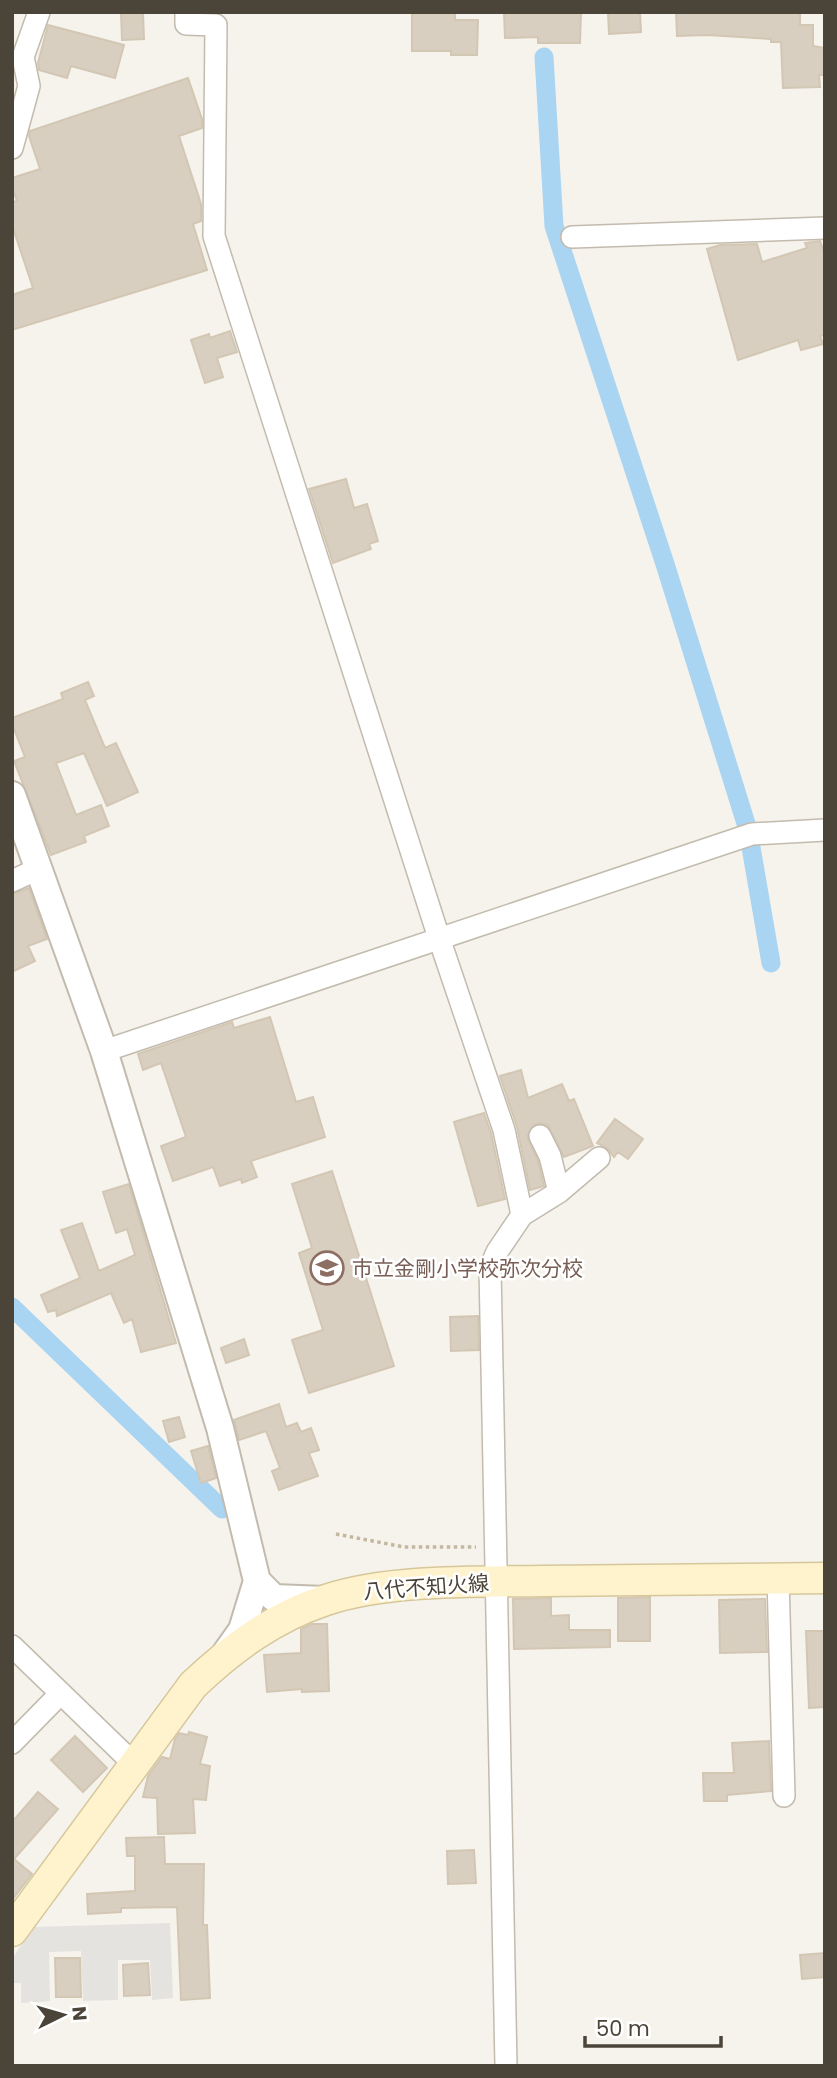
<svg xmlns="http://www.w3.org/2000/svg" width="837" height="2078" font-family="Poppins,'Noto Sans JP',sans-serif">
	<rect width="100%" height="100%" fill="#f6f3ec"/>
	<path fill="#e5e3e0" d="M 170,1923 L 173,1998 L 152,2000 L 150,1960 L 118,1960 L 118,2000 L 83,2001 L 81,1951 L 49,1952 L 50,2001 L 21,2003 L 21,1983 L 12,1983 L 12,1959 L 33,1927 Z"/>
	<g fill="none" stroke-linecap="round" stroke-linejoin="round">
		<path stroke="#a9d4f2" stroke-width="19" d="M 544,57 L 554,226 L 665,564 L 748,830 L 771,963
			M 12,1307 L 222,1509"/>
	</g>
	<path fill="#d8cfc1" stroke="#d3c7b4" stroke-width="2" d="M 121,12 L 143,12 L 144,39 L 122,40 Z
		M 412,12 L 455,12 L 455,20 L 478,20 L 477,55 L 451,55 L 451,51 L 412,51 Z
		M 504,12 L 581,12 L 580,43 L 538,43 L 538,37 L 505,38 Z
		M 608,12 L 640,12 L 641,32 L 609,34 Z
		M 676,12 L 800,12 L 800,25 L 813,25 L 813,46 L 825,48 L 825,75 L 819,75 L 820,87 L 783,88 L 781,42 L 771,42 L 771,39 L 707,35 L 677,36 Z
		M 48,25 L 124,45 L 115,78 L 71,66 L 67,78 L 39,70 L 38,63 Z
		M 188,78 L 202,119 L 202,128 L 179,136 L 201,204 L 201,221 L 193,224 L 207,270 L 12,330 L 12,295 L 33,288 L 12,225 L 12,202 L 17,201 L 12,187 L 12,178 L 40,169 L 29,136 L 30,131 Z
		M 820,241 L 825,255 L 825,335 L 820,336 L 823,344 L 801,350 L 798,340 L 738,360 L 707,249 L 720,245 L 757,244 L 762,262 L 807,248 L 805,243 Z
		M 230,331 L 237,352 L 217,358 L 223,377 L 205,383 L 191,340 L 209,334 L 210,338 Z
		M 346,479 L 354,508 L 367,504 L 378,541 L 369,544 L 371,549 L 333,563 L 309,489 Z
		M 88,682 L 94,696 L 85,700 L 105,748 L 116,743 L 138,792 L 107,806 L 84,753 L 56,763 L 76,815 L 101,805 L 109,826 L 84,836 L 86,842 L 51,855 L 14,761 L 25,757 L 12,724 L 12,718 L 63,699 L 61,693 Z
		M 29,888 L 47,939 L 28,946 L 35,961 L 12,972 L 12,894 Z
		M 270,1017 L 296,1102 L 313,1097 L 325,1137 L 251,1161 L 257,1177 L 242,1183 L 241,1179 L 220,1186 L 213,1167 L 173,1181 L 161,1146 L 186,1137 L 161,1063 L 143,1070 L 138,1054 L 232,1022 L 234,1028 Z
		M 521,1070 L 528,1098 L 562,1084 L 569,1101 L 574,1099 L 593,1146 L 564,1157 L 548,1125 L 540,1123 L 534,1125 L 527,1136 L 538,1161 L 544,1186 L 530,1190 L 517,1127 L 500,1076 Z
		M 484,1113 L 491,1133 L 505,1199 L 478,1206 L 454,1122 Z
		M 615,1119 L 643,1139 L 628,1159 L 618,1152 L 614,1157 L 608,1149 L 597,1143 Z
		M 332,1171 L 394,1366 L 309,1393 L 292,1340 L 323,1330 L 299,1253 L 312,1248 L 292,1184 Z
		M 129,1184 L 176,1343 L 141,1352 L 132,1319 L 124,1323 L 111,1293 L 57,1316 L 56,1310 L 48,1312 L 41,1295 L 80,1278 L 61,1230 L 82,1223 L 99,1271 L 135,1255 L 127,1229 L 116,1233 L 103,1192 Z
		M 478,1316 L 479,1350 L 451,1351 L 450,1317 Z
		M 244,1339 L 249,1355 L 226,1363 L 221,1348 Z
		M 279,1404 L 286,1427 L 297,1423 L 301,1432 L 311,1428 L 319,1450 L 309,1453 L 318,1476 L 279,1490 L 272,1471 L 280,1468 L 266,1431 L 239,1440 L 234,1420 Z
		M 179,1417 L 185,1437 L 169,1442 L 163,1421 Z
		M 208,1446 L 216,1478 L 201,1483 L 191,1451 Z
		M 650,1597 L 650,1641 L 618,1641 L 618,1598 Z
		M 551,1598 L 551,1616 L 569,1615 L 569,1630 L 610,1630 L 610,1647 L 514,1649 L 513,1599 Z
		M 765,1599 L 767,1652 L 720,1653 L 719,1600 Z
		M 312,1624 L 327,1624 L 329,1691 L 302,1692 L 302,1689 L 267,1692 L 264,1655 L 301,1653 L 301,1629 Z
		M 806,1631 L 825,1631 L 825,1707 L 809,1708 Z
		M 189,1732 L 207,1737 L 200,1764 L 210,1766 L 206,1800 L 193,1799 L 195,1833 L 158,1834 L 157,1798 L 143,1797 L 148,1776 L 162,1757 L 170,1759 L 175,1739 L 179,1733 L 188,1735 Z
		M 75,1736 L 107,1768 L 83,1792 L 51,1760 Z
		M 769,1741 L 771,1791 L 727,1795 L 727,1801 L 704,1801 L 703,1773 L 734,1773 L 732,1743 Z
		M 38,1792 L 58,1809 L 14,1859 L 32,1874 L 12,1900 L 12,1822 Z
		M 164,1837 L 165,1864 L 204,1864 L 203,1925 L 207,1925 L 210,1998 L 181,2000 L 177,1907 L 121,1908 L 121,1912 L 88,1914 L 87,1894 L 135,1891 L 135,1856 L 127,1856 L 126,1838 Z
		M 474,1850 L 476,1883 L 448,1884 L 447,1851 Z
		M 825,1953 L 825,1977 L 802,1979 L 800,1955 Z
		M 55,1958 L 80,1958 L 81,1997 L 56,1997 Z
		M 148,1963 L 150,1995 L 124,1996 L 123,1965 Z"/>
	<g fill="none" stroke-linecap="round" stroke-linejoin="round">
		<defs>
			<path id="minor" d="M 186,12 L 186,24 L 216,25 L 214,236 L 439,938 L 504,1130 L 522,1215 L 497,1252 L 490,1268 L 506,2066
				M 12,148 L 29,86 L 23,57 L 39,12
				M 572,237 L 825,228
				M 12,881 L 38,869
				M 104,1051 L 752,834 L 825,830
				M 540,1136 L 550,1156 L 559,1192
				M 522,1215 L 559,1192 L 599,1158
				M 778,1578 L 784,1796
				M 12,1646 L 133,1763
				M 12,1743 L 61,1693"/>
			<path id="tertiary" d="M 12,795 L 104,1051 L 220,1428 L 257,1581 L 242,1630 L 225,1654
				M 257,1581 L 274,1598 L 325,1600"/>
			<path id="secondary" d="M 12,1931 L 193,1685 C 232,1648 274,1617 326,1600 C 389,1579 476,1582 543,1581 C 637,1580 731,1579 825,1578"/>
		</defs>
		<use href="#minor" stroke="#c2bbae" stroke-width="24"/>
		<use href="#tertiary" stroke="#c2bbae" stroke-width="30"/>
		<use href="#secondary" stroke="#d6c79b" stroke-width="33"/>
		<path stroke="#c4b79f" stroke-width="3.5" stroke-dasharray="3.5 3.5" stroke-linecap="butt" d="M 336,1534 L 404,1547 L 476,1547"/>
		<use href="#minor" stroke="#fff" stroke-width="21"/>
		<use href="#tertiary" stroke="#fff" stroke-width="26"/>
		<use href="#secondary" stroke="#fff3cd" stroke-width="30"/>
	</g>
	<defs>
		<symbol id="school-ring" viewBox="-11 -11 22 22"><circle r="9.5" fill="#fff" stroke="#8d6e63" stroke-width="1.5"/><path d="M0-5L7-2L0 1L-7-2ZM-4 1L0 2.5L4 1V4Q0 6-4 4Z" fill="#8d6e63"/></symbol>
	</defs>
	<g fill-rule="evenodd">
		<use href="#school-ring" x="308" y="1249" width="38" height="38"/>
	</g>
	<g text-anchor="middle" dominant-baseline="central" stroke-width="5" stroke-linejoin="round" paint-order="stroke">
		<g font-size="21" fill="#785e54" stroke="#fff" text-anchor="start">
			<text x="352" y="1268">市立金剛小学校弥次分校</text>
		</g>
		<g font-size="21" fill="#4b4439" stroke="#fff">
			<text transform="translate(426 1587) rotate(-4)">八代不知火線</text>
		</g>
	</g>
	<rect width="837" height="2078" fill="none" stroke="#4b4439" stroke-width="28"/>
	<g transform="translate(63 2015) rotate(85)" stroke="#ffffff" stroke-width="5" paint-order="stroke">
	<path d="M0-5L12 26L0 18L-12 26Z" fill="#4b4439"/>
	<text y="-10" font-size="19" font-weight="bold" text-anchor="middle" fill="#4b4439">N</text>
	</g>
	<path d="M585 2036v10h136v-10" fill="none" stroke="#4b4439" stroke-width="3.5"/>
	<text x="596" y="2036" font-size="21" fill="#4b4439" stroke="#ffffff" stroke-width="5" paint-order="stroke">50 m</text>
</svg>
